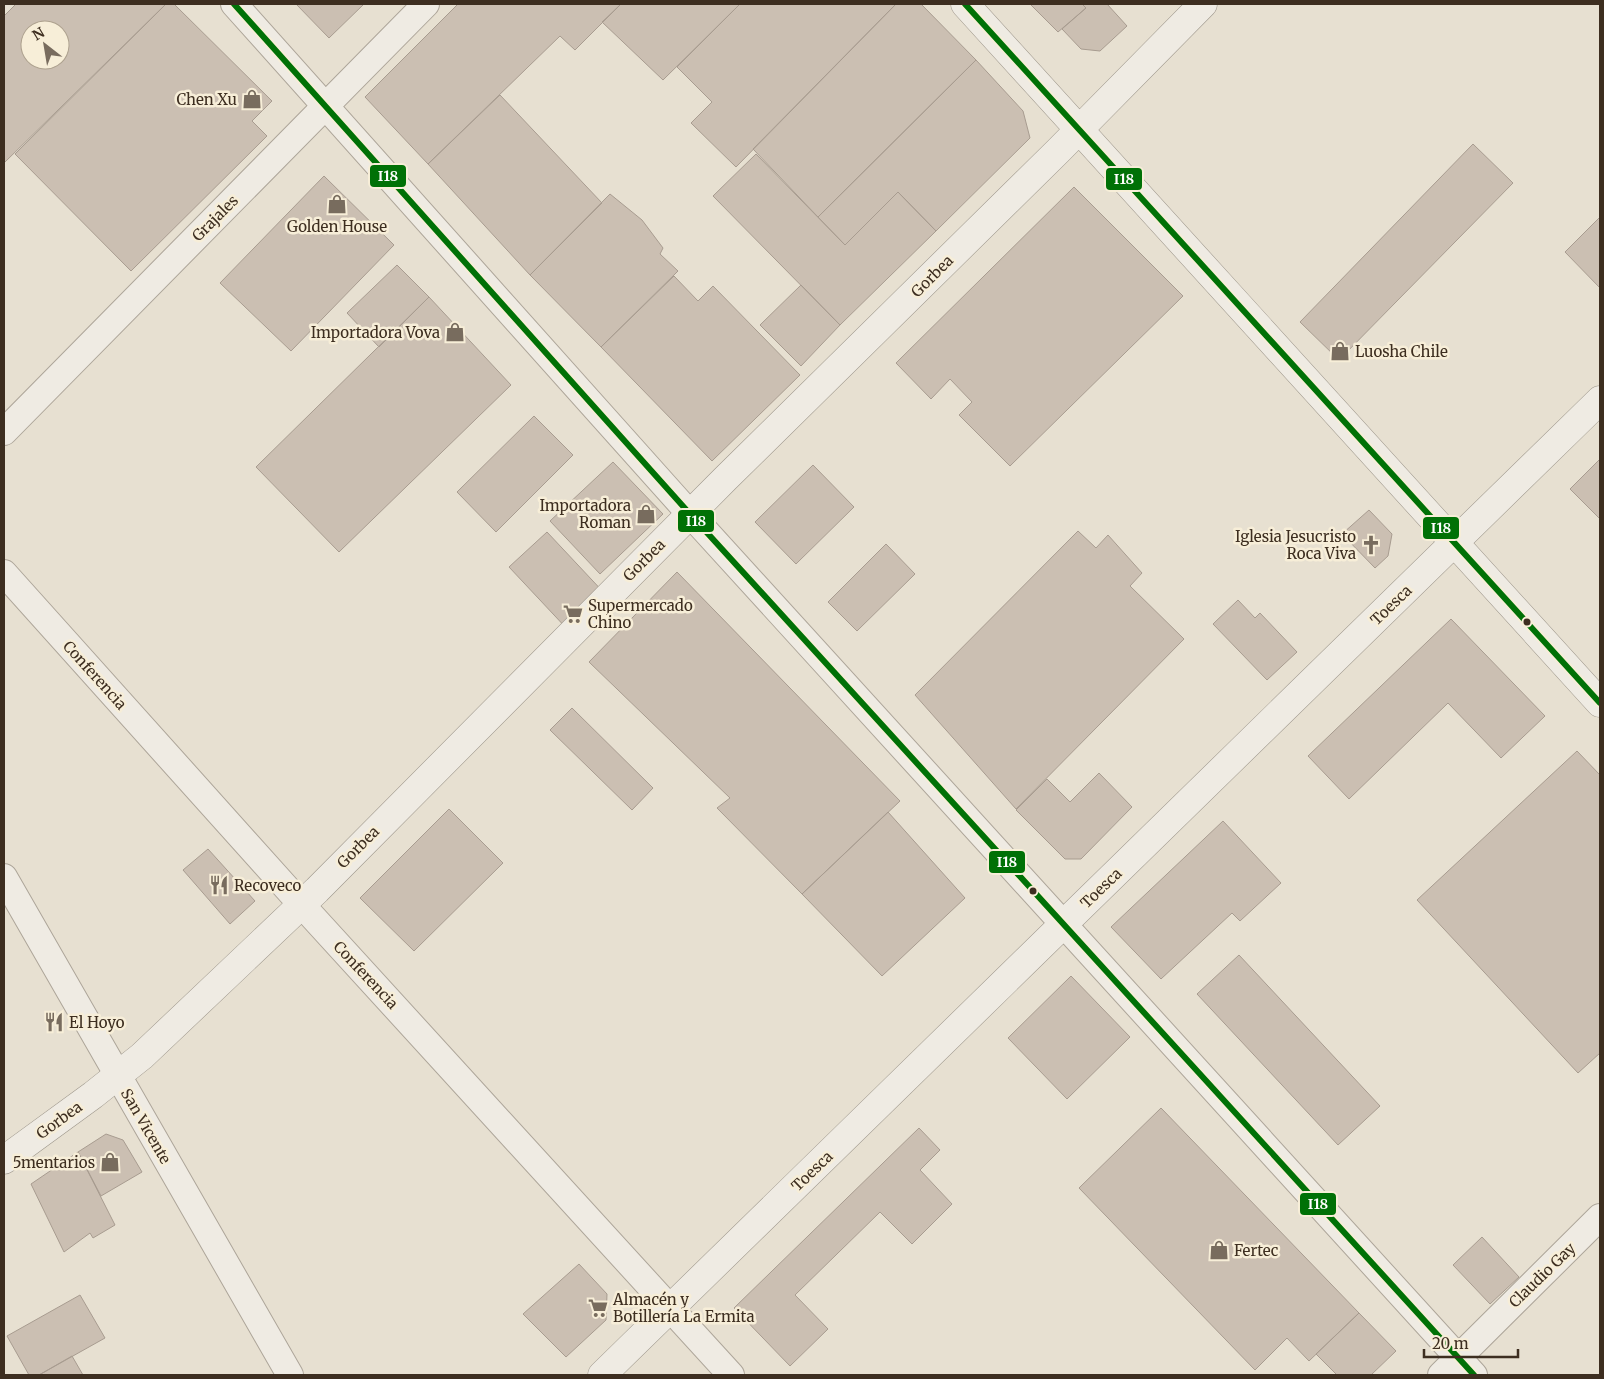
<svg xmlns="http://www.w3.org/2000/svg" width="1604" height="1379" font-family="Merriweather,serif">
	<rect width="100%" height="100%" fill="#e7e0d1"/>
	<path fill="#cbbfb2" stroke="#a89c90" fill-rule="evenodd" d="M 16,4 L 166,4 L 4,163 L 4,16 ZM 30,30 L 60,30 L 60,60 L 30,60 Z
		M 166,4 L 174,4 L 272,101 L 252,121 L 267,136 L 131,271 L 15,154 Z
		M 296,4 L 364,4 L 329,38 Z
		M 458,4 L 621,4 L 575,50 L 560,36 L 428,164 L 365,97 Z
		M 621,4 L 740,4 L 663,80 L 602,22 Z
		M 740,4 L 896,4 L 736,167 L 691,123 L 712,102 L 677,67 Z
		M 896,4 L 921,4 L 976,60 L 818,217 L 753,149 Z
		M 1030,4 L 1082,4 L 1086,8 L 1058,32 Z
		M 1082,4 L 1107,4 L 1127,26 L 1100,51 L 1081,49 L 1062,29 L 1086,8 Z
		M 976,60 L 1023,111 L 1030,138 L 936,231 L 898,192 L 845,245 L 818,217 Z
		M 500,95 L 602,203 L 530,275 L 428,164 Z
		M 1473,144 L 1513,183 L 1339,360 L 1300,322 Z
		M 756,154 L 845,245 L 898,192 L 936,231 L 840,325 L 713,196 Z
		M 324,176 L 394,245 L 291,351 L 220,283 Z
		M 1074,187 L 1183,296 L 1010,466 L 959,415 L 972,402 L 950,379 L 931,399 L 896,363 Z
		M 610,194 L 642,220 L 663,248 L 660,254 L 678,271 L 601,347 L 530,275 Z
		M 1600,217 L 1600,288 L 1565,252 Z
		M 397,265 L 429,297 L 379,347 L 347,313 Z
		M 674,276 L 698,301 L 713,286 L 800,375 L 712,461 L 601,347 Z
		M 801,285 L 840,325 L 801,366 L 760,325 Z
		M 429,297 L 511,385 L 339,552 L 256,467 Z
		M 534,416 L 573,455 L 496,532 L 457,492 Z
		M 1600,459 L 1600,519 L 1570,489 Z
		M 613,462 L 663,514 L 600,574 L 550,521 Z
		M 813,465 L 854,507 L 796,564 L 755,522 Z
		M 1369,510 L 1392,534 L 1388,556 L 1375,568 L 1342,534 Z
		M 1078,531 L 1096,548 L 1108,535 L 1142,573 L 1130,586 L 1184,639 L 1016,809 L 915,695 Z
		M 547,532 L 607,596 L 569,631 L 509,567 Z
		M 886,544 L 915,574 L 857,631 L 828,602 Z
		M 677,572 L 900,801 L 802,894 L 717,808 L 730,798 L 589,662 Z
		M 1238,600 L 1255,618 L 1260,613 L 1297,652 L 1267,680 L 1213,624 Z
		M 1451,619 L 1545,716 L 1501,758 L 1448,703 L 1349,799 L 1308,756 Z
		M 572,708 L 653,788 L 632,810 L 550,730 Z
		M 1577,751 L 1600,775 L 1600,1053 L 1578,1073 L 1417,900 Z
		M 1099,773 L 1132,807 L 1081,859 L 1065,859 L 1016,810 L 1047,779 L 1070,802 Z
		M 449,809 L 503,863 L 414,951 L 360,898 Z
		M 888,812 L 965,898 L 882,976 L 802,894 Z
		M 1223,821 L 1281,883 L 1240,921 L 1232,913 L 1161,979 L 1111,927 Z
		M 208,849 L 255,901 L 230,924 L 183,870 Z
		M 1239,955 L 1380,1106 L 1338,1145 L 1197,994 Z
		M 1071,976 L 1130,1037 L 1067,1099 L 1008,1038 Z
		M 1161,1108 L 1359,1313 L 1309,1361 L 1287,1338 L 1255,1370 L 1079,1188 Z
		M 919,1128 L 940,1150 L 920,1170 L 952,1204 L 912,1244 L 880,1212 L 795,1295 L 828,1329 L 790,1366 L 734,1308 Z
		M 106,1134 L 123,1140 L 142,1172 L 101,1196 L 78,1152 Z
		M 78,1152 L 115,1225 L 93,1238 L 90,1233 L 64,1252 L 31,1184 Z
		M 1482,1237 L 1519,1277 L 1490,1304 L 1453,1265 Z
		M 579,1264 L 607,1294 L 606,1320 L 566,1357 L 523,1314 Z
		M 80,1295 L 105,1338 L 39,1375 L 29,1375 L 7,1336 Z
		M 1359,1313 L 1396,1351 L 1371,1375 L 1337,1375 L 1316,1354 Z
		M 72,1356 L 83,1375 L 39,1375 Z"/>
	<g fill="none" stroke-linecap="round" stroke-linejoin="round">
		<defs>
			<path id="street" d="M 234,4 L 690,514 L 1474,1375
				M 4,432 L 426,4
				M 4,573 L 301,904 L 731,1375
				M 4,877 L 290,1375
				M 1441,1375 L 1600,1217"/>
			<path id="secondary" d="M 965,4 L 1600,703
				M 4,1160 L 93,1095 L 142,1056 L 317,890 L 725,479 L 1058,151 L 1203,4
				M 602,1375 L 1600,400"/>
		</defs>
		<use href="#street" stroke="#ada599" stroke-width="28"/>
		<use href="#secondary" stroke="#9c958a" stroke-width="29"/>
		<use href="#street" stroke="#efebe3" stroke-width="26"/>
		<use href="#secondary" stroke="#efebe3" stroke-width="28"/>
		<defs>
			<path id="bus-1" d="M 234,4 L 690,514 L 1474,1375
				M 965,4 L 1600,703"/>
		</defs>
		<use href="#bus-1" stroke="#f7eed8" stroke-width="10"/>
		<use href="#bus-1" stroke="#007106" stroke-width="6"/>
	</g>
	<defs>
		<symbol id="shop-bare" viewBox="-9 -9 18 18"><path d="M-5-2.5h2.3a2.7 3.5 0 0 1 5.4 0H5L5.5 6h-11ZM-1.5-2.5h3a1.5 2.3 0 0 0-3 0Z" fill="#786c5e" stroke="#f7eed8" stroke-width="2.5" paint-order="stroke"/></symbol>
		<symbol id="church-bare" viewBox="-9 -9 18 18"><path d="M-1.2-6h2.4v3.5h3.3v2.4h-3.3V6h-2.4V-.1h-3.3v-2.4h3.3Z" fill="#786c5e" stroke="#f7eed8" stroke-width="2.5" paint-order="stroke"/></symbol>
		<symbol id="supermarket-bare" viewBox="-9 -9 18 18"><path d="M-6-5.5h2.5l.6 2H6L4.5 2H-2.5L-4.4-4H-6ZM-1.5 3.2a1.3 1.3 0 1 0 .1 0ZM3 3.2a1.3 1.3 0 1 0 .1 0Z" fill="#786c5e" stroke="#f7eed8" stroke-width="2.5" paint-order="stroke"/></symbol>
		<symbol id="restaurant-bare" viewBox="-9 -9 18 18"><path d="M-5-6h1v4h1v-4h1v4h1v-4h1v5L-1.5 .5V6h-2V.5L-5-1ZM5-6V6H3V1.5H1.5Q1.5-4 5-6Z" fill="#786c5e" stroke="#f7eed8" stroke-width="2.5" paint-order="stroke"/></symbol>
	</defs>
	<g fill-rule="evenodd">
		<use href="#shop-bare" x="238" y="85" width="28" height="28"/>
		<use href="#shop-bare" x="323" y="190" width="28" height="28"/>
		<use href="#shop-bare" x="441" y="318" width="28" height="28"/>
		<use href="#shop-bare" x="1326" y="337" width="28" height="28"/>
		<use href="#shop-bare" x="632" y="500" width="28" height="28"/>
		<use href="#church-bare" x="1357" y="531" width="28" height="28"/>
		<use href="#supermarket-bare" x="559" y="600" width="28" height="28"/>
		<use href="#restaurant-bare" x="205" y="871" width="28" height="28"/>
		<use href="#restaurant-bare" x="40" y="1008" width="28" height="28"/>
		<use href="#shop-bare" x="96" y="1148" width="28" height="28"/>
		<use href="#shop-bare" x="1205" y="1236" width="28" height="28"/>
		<use href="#supermarket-bare" x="584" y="1294" width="28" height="28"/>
	</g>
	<g fill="#3d2e20" stroke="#f7eed8" stroke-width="2">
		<circle cx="1527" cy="622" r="4.5"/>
		<circle cx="1033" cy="891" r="4.5"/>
	</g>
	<g text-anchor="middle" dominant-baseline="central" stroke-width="5" stroke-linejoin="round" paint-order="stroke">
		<g font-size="15" fill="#3d2e20" stroke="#f7eed8" text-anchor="start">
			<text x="237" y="99" text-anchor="end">Chen Xu</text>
			<text x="337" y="226" text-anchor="middle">Golden House</text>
			<text x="440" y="332" text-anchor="end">Importadora Vova</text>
			<text x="1355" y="351">Luosha Chile</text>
			<text x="631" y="505" text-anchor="end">Importadora<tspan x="631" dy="17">Roman</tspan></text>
			<text x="1356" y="536" text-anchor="end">Iglesia Jesucristo<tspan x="1356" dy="17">Roca Viva</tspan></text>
			<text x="588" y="605">Supermercado<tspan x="588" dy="17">Chino</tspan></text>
			<text x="234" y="885">Recoveco</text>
			<text x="69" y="1022">El Hoyo</text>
			<text x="95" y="1162" text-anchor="end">5mentarios</text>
			<text x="1234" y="1250">Fertec</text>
			<text x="613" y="1299">Almacén y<tspan x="613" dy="17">Botillería La Ermita</tspan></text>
		</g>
		<g font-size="15" fill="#3d2e20" stroke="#f7eed8">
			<text transform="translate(215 218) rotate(-45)">Grajales</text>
			<text transform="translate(932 276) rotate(-45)">Gorbea</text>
			<text transform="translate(644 560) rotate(-45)">Gorbea</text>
			<text transform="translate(1391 605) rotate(-44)">Toesca</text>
			<text transform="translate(95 675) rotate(48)">Conferencia</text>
			<text transform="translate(358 847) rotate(-45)">Gorbea</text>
			<text transform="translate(1101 888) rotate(-44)">Toesca</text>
			<text transform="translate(366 975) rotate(47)">Conferencia</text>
			<text transform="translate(59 1120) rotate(-36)">Gorbea</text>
			<text transform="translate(146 1126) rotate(60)">San Vicente</text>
			<text transform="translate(812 1171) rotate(-44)">Toesca</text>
			<text transform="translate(1542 1275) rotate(-44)">Claudio Gay</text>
		</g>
	</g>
	<g stroke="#f7eed8" stroke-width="2">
		<rect x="369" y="164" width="38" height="24" rx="5" fill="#007106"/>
		<rect x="1105" y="167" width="38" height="24" rx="5" fill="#007106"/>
		<rect x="677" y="509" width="38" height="24" rx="5" fill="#007106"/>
		<rect x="1422" y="516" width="38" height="24" rx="5" fill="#007106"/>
		<rect x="988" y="850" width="38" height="24" rx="5" fill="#007106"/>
		<rect x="1299" y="1192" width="38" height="24" rx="5" fill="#007106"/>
	</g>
	<g font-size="14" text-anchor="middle" font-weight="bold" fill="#fff">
		<text x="388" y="181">I18</text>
		<text x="1124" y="184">I18</text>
		<text x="696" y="526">I18</text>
		<text x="1441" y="533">I18</text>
		<text x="1007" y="867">I18</text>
		<text x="1318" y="1209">I18</text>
	</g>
	<rect width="1604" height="1379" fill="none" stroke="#3d2e20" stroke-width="10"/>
	<g transform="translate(45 45) rotate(329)"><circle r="24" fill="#f7eed8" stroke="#ada18e"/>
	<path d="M0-4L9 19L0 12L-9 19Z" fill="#786c5e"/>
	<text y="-8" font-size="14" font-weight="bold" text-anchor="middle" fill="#3d2e20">N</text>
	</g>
	<path d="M1424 1349v8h94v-8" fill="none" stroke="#3d2e20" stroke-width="2.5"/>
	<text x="1432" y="1349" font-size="15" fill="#3d2e20" stroke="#f7eed8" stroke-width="4" paint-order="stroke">20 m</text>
</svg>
